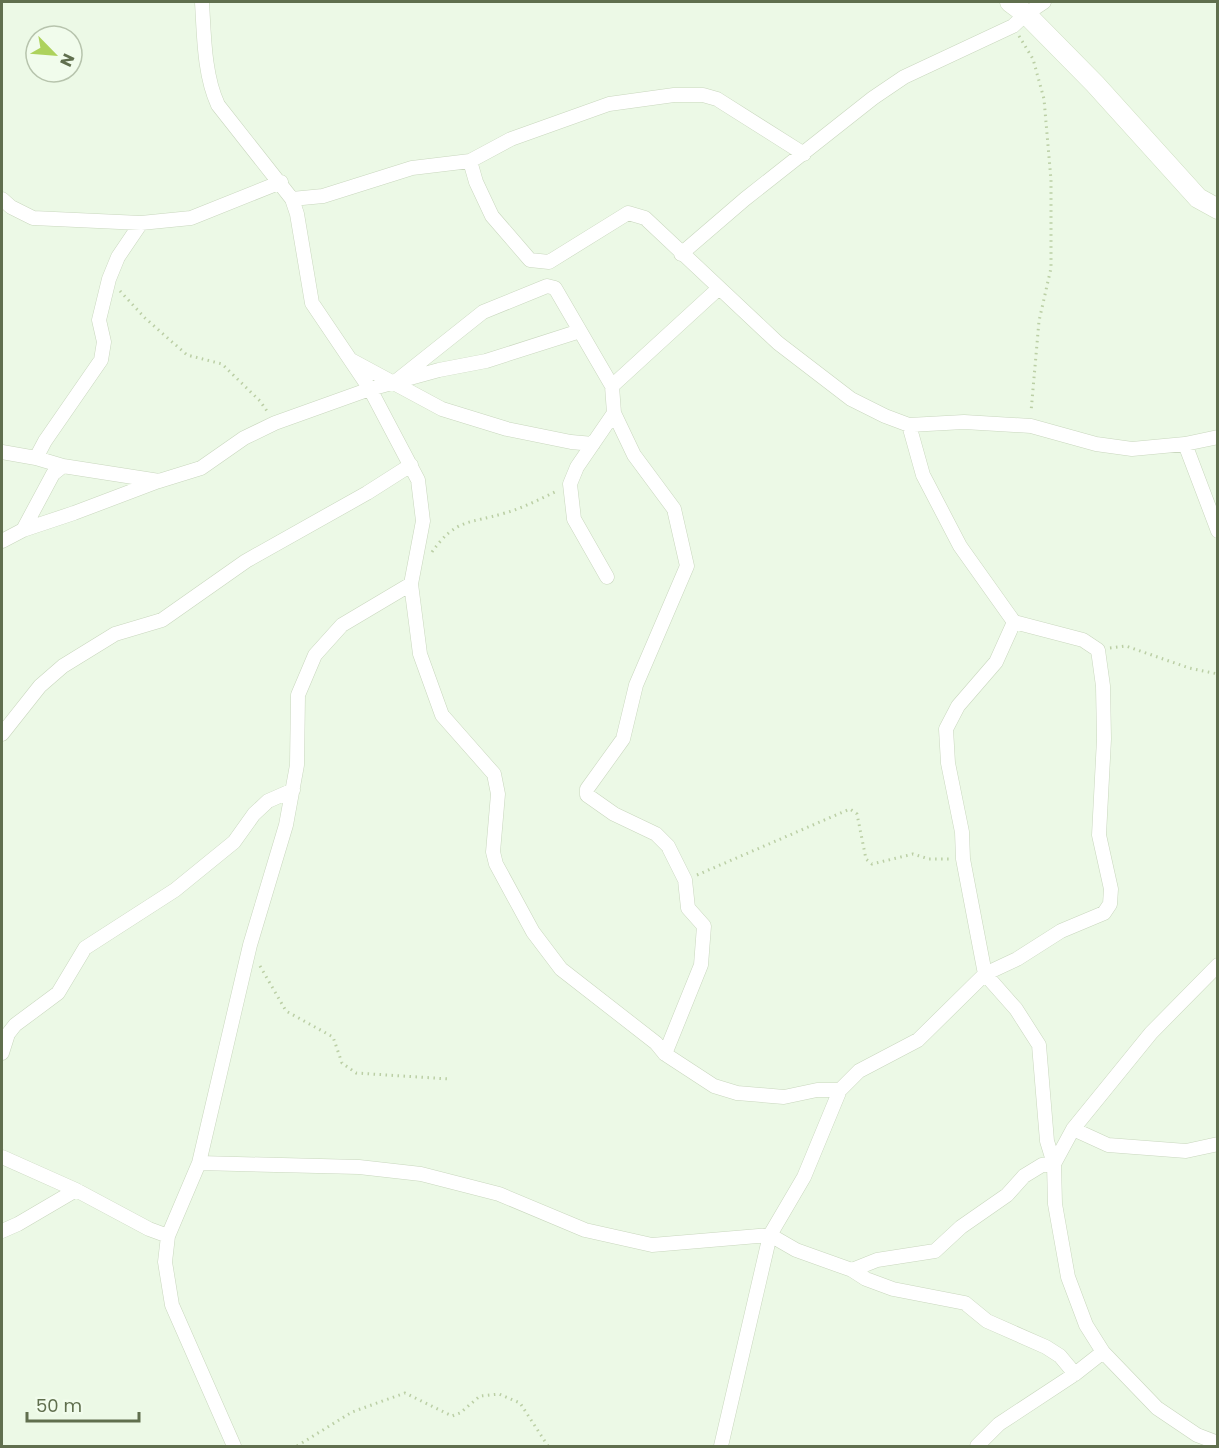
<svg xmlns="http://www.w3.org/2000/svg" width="1219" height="1448" font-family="Poppins,sans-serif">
	<rect width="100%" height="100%" fill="#ecf9e6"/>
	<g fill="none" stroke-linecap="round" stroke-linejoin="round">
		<defs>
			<path id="street" d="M 202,2 C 204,35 204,75 218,105 L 292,199 L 297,214 L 312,303 L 370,389 L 418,480 L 423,521 L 411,584 L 420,654 L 442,715 L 494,774 L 498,794 L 493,852 L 496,864 L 533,932 L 561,969 L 656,1043 L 665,1054
				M 470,161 L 476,182 L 492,216 L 530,260 L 549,262 L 628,213 L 645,218 L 778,343 L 851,399 L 885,416 L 909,425 L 964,422 L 1031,426 L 1096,444 L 1132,449 L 1185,444 L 1218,437
				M 2,199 L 11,207 L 33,218 L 141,223 L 191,218 L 281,182
				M 292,199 L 323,196 L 412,168 L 470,161 L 511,139 L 609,104 L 674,95 L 703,95 L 717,99 L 804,154
				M 681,254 L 745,199 L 873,98 L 904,77 L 1013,26 L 1026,14 L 1044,2
				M 351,360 L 442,409 L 507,429 L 571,442 L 593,444
				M 395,382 L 483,312 L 547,286 L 555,288 L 612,386 L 614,413 L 634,455 L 674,509 L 687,566 L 636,685 L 623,739 L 587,789 L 587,795 L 614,814 L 656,834 L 668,846 L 685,880 L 688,908 L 704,926 L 701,965 L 665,1054 L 714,1086 L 737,1093 L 784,1097 L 817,1090 L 840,1090
				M 612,386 L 719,288
				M 1185,444 L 1218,531
				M 2,452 L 36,458 L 63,466
				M 36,458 L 45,441 L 101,360 L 104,342 L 99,320 L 109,279 L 118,257 L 141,223
				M 23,530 L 74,513 L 156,482
				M 2,541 L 23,530 L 53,474 L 63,466 L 159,481 L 201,468 L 244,438 L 275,423 L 370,389 L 439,370 L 486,361 L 580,331
				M 607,577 L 574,519 L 570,484 L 577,467 L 614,413
				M 2,734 L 40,686 L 63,666 L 115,634 L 162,620 L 246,561 L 367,493 L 411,465
				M 1218,965 L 1151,1033 L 1073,1129 L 1054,1164 L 1055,1204 L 1068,1277 L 1086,1325 L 1103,1352 L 1157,1408 L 1197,1435 L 1218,1443
				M 2,1053 L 8,1034 L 15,1025 L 58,993 L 85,948 L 175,890 L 234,842 L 254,814 L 268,801 L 293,790
				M 1073,1129 L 1108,1145 L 1186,1151 L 1218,1144
				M 2,1157 L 76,1190 L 149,1229 L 168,1236
				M 199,1163 L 359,1167 L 421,1174 L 499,1194 L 585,1230 L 652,1245 L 770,1235 L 796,1250 L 852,1270 L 866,1279 L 893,1289 L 965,1303 L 987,1321 L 1046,1347 L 1060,1356 L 1075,1374
				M 2,1231 L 18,1224 L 76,1190
				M 852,1270 L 877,1260 L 935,1251 L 961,1227 L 1007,1195 L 1024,1176 L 1042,1165 L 1054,1164 L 1047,1141 L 1039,1045 L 1016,1009 L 985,974 L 963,859 L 962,832 L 948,763 L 946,729 L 958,706 L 996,662 L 1014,622
				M 234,1446 L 172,1305 L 165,1262 L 168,1236 L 199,1163 L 250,945 L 286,825 L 297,765 L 298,695 L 315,655 L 342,625 L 411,584
				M 721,1446 L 770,1235 L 804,1177 L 840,1090 L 859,1071 L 918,1040 L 985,974 L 1017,959 L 1061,931 L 1104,913 L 1110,904 L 1111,889 L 1099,835 L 1104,739 L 1103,686 L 1098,650 L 1083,640 L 1014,622 L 960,546 L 923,475 L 909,425
				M 977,1446 L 999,1424 L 1075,1374 L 1103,1352"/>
			<path id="secondary" d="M 1010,2 L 1026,14 L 1095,84 L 1198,198 L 1218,209"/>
		</defs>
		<use href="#street" stroke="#c9d7be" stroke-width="15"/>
		<use href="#secondary" stroke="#ccddbf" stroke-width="21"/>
		<path stroke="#bbcfa5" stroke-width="3" stroke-dasharray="1.5 4.5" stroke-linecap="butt" d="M 1019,36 L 1033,59 L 1044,99 L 1051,180 L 1051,268 L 1039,321 L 1031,412
			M 120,291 L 145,318 L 187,355 L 222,364 L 260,401 L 267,411
			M 432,552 C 456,518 469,524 505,513 C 523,508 540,499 557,491
			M 1110,648 L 1126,646 L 1189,668 L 1218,674
			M 697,875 L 850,809 L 857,814 L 866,859 L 872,864 L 913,854 L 929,859 L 950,859
			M 260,966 L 286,1011 L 333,1037 L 342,1063 L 356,1073 L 449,1079
			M 297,1446 L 352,1412 L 405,1393 L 452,1416 L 460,1413 L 480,1396 L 499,1394 L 520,1403 L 548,1446"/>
		<use href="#street" stroke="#fff" stroke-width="14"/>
		<use href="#secondary" stroke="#fff" stroke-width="20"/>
	</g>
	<rect width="1219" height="1448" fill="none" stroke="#606f4e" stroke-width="6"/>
	<g transform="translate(54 54) rotate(115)"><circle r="28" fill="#f1fcec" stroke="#b7c4ad" stroke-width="1.5"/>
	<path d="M0-4.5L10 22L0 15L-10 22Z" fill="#add25c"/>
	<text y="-9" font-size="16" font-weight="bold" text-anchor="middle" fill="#606f4e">N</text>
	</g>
	<path d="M27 1412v9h112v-9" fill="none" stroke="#606f4e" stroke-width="3"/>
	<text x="36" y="1412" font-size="18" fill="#606f4e" stroke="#f1fcec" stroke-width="4.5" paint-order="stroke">50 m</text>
</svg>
